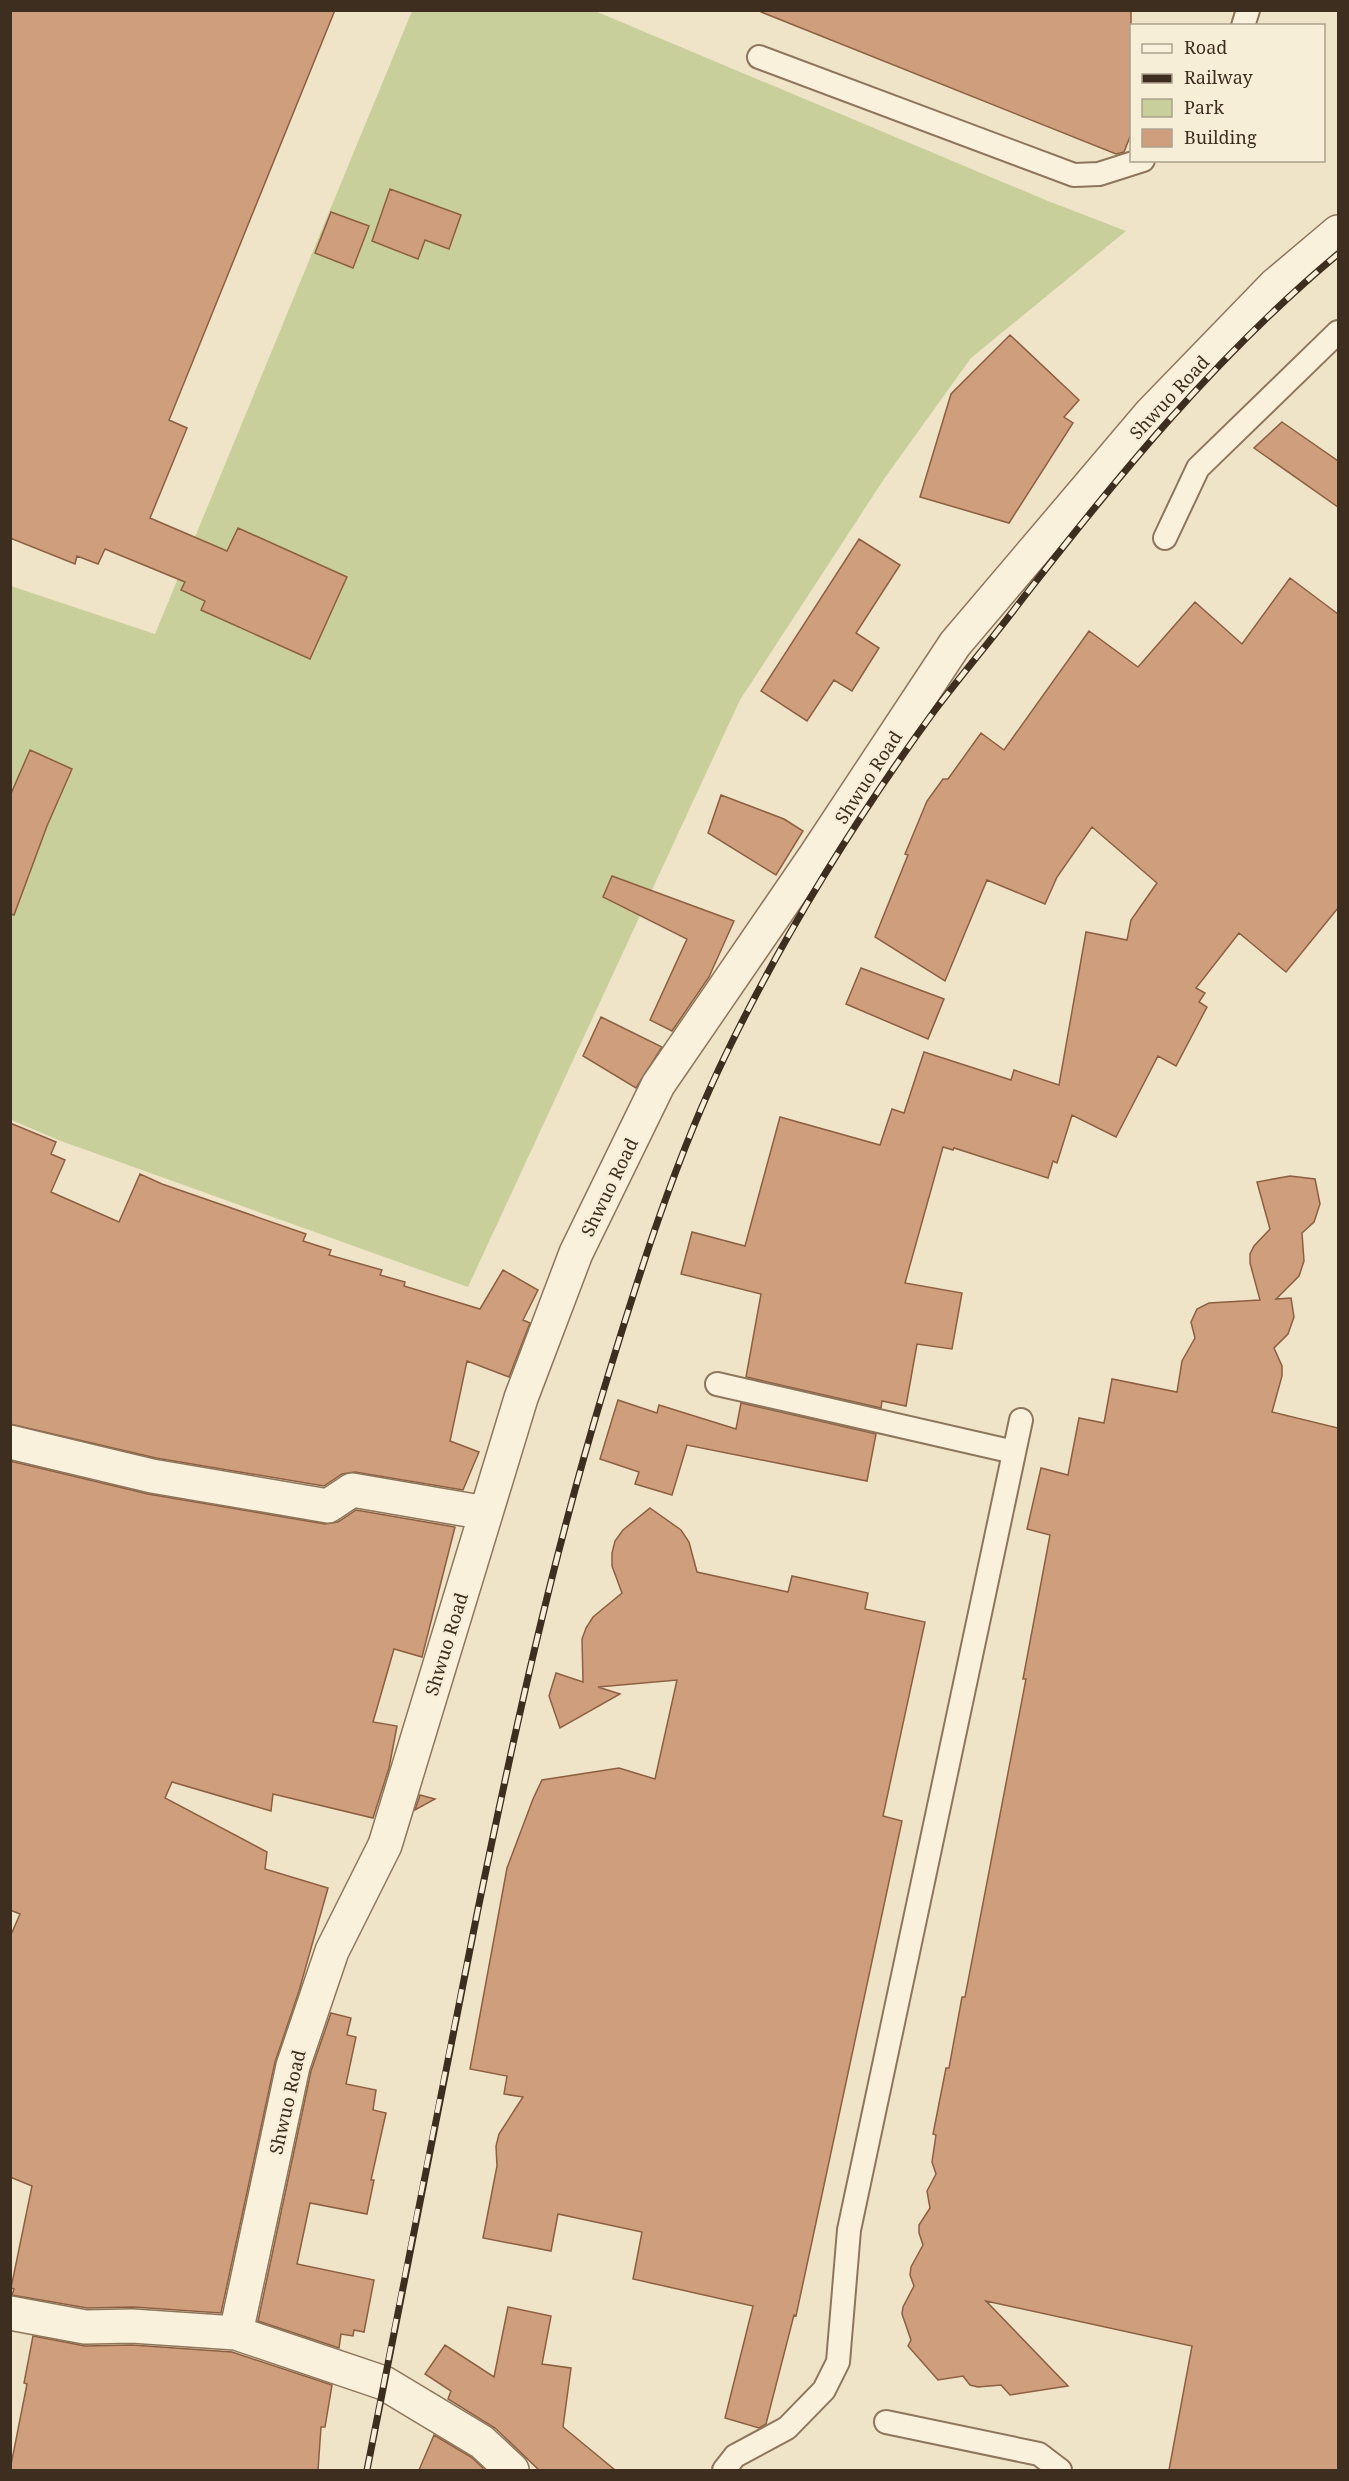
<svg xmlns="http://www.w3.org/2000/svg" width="1349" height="2481" font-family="'Noto Serif',serif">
	<rect width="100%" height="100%" fill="#f0e4c8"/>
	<path fill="#c9cf9b" d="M 412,11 L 595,11 L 1048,201 L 1126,231 L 971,358 L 884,479 L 740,700 L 468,1287 L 61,1141 L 11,1120 L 11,586 L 155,634 Z"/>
	<path fill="#cf9f7d" stroke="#8d5f41" stroke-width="1.5" d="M 10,10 L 335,10 L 169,420 L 187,428 L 150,518 L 227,551 L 238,528 L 347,577 L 310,659 L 201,610 L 205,601 L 181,590 L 185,582 L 105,549 L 98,564 L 77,556 L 75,564 L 10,538 Z
		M 761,10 L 1131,10 L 1131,134 L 1124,152 L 1116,154 L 761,12 Z
		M 390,189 L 461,215 L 449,249 L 425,240 L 418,259 L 372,241 Z
		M 331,212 L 369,226 L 353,268 L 315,253 Z
		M 1010,335 L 1079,400 L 1064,417 L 1073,423 L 1009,523 L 920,497 L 951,394 Z
		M 1282,422 L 1338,461 L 1338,507 L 1254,448 Z
		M 859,539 L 900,565 L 856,633 L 879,648 L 852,691 L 834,680 L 807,721 L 761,691 Z
		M 1290,578 L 1338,614 L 1338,908 L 1286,972 L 1239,933 L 1196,988 L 1205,993 L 1199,1002 L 1207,1007 L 1176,1066 L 1158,1056 L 1116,1137 L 1072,1115 L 1057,1163 L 1053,1161 L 1048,1178 L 954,1148 L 953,1150 L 943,1147 L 905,1283 L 962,1293 L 952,1349 L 917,1344 L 906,1406 L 882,1401 L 881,1408 L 746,1377 L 761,1294 L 681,1274 L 692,1232 L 745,1246 L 780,1117 L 880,1145 L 892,1109 L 904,1113 L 924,1052 L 1011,1080 L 1014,1070 L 1059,1085 L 1086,932 L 1127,940 L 1131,920 L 1157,883 L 1092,827 L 1057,877 L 1045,904 L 987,880 L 945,981 L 875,937 L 908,855 L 905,854 L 927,801 L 943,779 L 948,779 L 981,733 L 1004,750 L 1089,631 L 1138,667 L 1195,602 L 1242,644 Z
		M 30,750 L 72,769 L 47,826 L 14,915 L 10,914 L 10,796 Z
		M 721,795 L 784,819 L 803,831 L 776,875 L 708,833 Z
		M 612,876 L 734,921 L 709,977 L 672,1031 L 650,1020 L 687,939 L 603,897 Z
		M 861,968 L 944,999 L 928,1039 L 846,1004 Z
		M 601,1017 L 662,1047 L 636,1088 L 583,1056 Z
		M 10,1123 L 56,1142 L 51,1154 L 65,1160 L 51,1192 L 119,1222 L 140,1174 L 162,1184 L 306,1234 L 303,1241 L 331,1250 L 329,1255 L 382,1270 L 380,1275 L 405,1282 L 404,1286 L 480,1309 L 503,1270 L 538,1290 L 523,1320 L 530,1323 L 509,1377 L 467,1361 L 450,1441 L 479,1452 L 463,1490 L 355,1472 L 342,1474 L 324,1486 L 156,1458 L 10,1424 Z
		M 1290,1176 L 1315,1179 L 1320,1204 L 1314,1222 L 1302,1233 L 1304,1261 L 1299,1276 L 1276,1299 L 1291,1298 L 1294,1317 L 1288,1334 L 1274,1348 L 1282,1366 L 1282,1376 L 1272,1412 L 1338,1428 L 1338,2470 L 1169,2470 L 1192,2346 L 986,2301 L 1068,2386 L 1010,2395 L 1001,2385 L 978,2387 L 970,2385 L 963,2376 L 938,2380 L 908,2346 L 911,2340 L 902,2314 L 903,2307 L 914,2286 L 910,2275 L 911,2267 L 923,2245 L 919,2233 L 919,2225 L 930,2208 L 927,2191 L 936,2174 L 932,2162 L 936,2135 L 933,2134 L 946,2068 L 949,2068 L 962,1997 L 965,1997 L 1026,1679 L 1023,1679 L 1050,1535 L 1027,1529 L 1041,1468 L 1068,1475 L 1079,1418 L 1104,1423 L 1112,1379 L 1177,1392 L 1182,1361 L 1195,1338 L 1191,1322 L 1197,1309 L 1209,1303 L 1260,1300 L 1250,1263 L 1250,1254 L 1254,1246 L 1270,1229 L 1257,1182 Z
		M 618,1400 L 657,1413 L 659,1405 L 736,1429 L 741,1403 L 876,1434 L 867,1481 L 687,1445 L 672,1495 L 635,1484 L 639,1472 L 600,1459 Z
		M 10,1461 L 148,1494 L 325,1524 L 338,1522 L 356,1510 L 455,1527 L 422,1657 L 394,1649 L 373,1722 L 397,1726 L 389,1768 L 373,1818 L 273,1794 L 271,1811 L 172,1782 L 165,1798 L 267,1852 L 265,1869 L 328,1888 L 299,1991 L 275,2062 L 221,2313 L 133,2307 L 87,2308 L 12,2295 L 14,2289 L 11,2288 L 32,2186 L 10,2177 L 10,1937 L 20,1914 L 10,1910 Z
		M 650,1508 L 681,1530 L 689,1542 L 697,1572 L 788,1592 L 792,1576 L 868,1593 L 865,1609 L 925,1622 L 883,1816 L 902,1821 L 796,2316 L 794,2315 L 766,2424 L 759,2428 L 725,2418 L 753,2306 L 633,2279 L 642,2232 L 558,2214 L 551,2251 L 483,2238 L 497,2166 L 496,2146 L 499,2134 L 523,2097 L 504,2094 L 507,2076 L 470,2069 L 507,1868 L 533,1799 L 542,1780 L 619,1768 L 655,1779 L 677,1680 L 598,1687 L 620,1694 L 560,1728 L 549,1696 L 556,1673 L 583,1682 L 582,1639 L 586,1628 L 593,1617 L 622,1593 L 612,1566 L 612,1553 L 615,1541 L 623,1530 Z
		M 420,1795 L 435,1799 L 415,1810 Z
		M 331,2013 L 351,2018 L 347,2035 L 356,2037 L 346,2084 L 376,2090 L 373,2110 L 386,2113 L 371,2180 L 374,2180 L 367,2214 L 310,2203 L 297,2264 L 374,2280 L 364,2332 L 354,2330 L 353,2336 L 341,2334 L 339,2348 L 258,2321 L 311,2071 Z
		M 508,2307 L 551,2316 L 542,2364 L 571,2368 L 563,2427 L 615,2470 L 539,2470 L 495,2428 L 448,2399 L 451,2391 L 425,2374 L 445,2345 L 494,2377 Z
		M 33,2336 L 85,2346 L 132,2345 L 232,2352 L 332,2385 L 325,2427 L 321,2427 L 318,2470 L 10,2470 L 27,2384 L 24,2383 Z
		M 434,2435 L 471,2457 L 483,2468 L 482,2470 L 419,2470 Z"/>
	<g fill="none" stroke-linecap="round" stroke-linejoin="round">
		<defs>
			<path id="service" d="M 1243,26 L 1248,10
				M 759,57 L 1074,175 L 1099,174 L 1143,160
				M 1165,538 L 1198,468 L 1338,332
				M 717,1384 L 1014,1452
				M 886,2422 L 1039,2454 L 1060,2470
				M 724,2470 L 735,2456 L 787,2428 L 824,2390 L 838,2362 L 849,2230 L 1021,1420"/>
			<path id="minor" d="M 10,1442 L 152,1476 L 328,1506 L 352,1490 L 486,1513
				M 10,2313 L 85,2327 L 132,2326 L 236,2333 L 384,2383 L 482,2442 L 512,2470
				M 236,2333 L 293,2066 L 332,1951 L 385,1845 L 521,1398 L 576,1253 L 658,1085 L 815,856 L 955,644 L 1151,413 L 1275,285 L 1338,232"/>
		</defs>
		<use href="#service" stroke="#8d765c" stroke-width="26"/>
		<use href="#minor" stroke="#8d765c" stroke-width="36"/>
		<use href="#service" stroke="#faf1dc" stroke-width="22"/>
		<use href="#minor" stroke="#faf1dc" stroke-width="33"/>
		<defs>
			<path id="rail" d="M 367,2470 C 403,2283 440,2096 478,1909 C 514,1734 552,1560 604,1389 C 639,1274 675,1158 728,1050 C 786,931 857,817 935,710 C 962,674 992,639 1020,602 C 1116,478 1217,355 1338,254"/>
		</defs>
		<use href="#rail" stroke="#3d2e20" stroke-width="7"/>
		<use href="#rail" stroke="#f7eed8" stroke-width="4.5" stroke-dasharray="14" stroke-linecap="butt"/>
	</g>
	<g text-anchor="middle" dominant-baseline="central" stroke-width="4.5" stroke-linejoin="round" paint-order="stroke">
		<g font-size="18" fill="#3d2e20" stroke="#f7eed8">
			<text transform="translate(1169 397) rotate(-47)">Shwuo Road</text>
			<text transform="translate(868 777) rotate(-57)">Shwuo Road</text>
			<text transform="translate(609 1187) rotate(-64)">Shwuo Road</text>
			<text transform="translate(446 1644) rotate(-73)">Shwuo Road</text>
			<text transform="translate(287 2102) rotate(-77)">Shwuo Road</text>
		</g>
	</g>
	<rect width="1349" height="2481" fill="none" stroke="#3d2e20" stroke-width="24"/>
	<rect x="1130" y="24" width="195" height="138" fill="#f7eed8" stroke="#ada18e" stroke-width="1.5"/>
	<rect x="1142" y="44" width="30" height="9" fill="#faf1dc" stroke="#ada18e" stroke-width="1.5"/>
	<text x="1184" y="54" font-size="18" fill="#3d2e20">Road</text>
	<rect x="1142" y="74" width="30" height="9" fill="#3d2e20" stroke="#ada18e" stroke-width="1.5"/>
	<text x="1184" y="84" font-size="18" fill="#3d2e20">Railway</text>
	<rect x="1142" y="99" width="30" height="18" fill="#c9cf9b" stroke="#ada18e" stroke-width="1.5"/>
	<text x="1184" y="114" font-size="18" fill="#3d2e20">Park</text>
	<rect x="1142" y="129" width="30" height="18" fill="#cf9f7d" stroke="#ada18e" stroke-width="1.5"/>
	<text x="1184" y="144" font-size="18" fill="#3d2e20">Building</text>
</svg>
